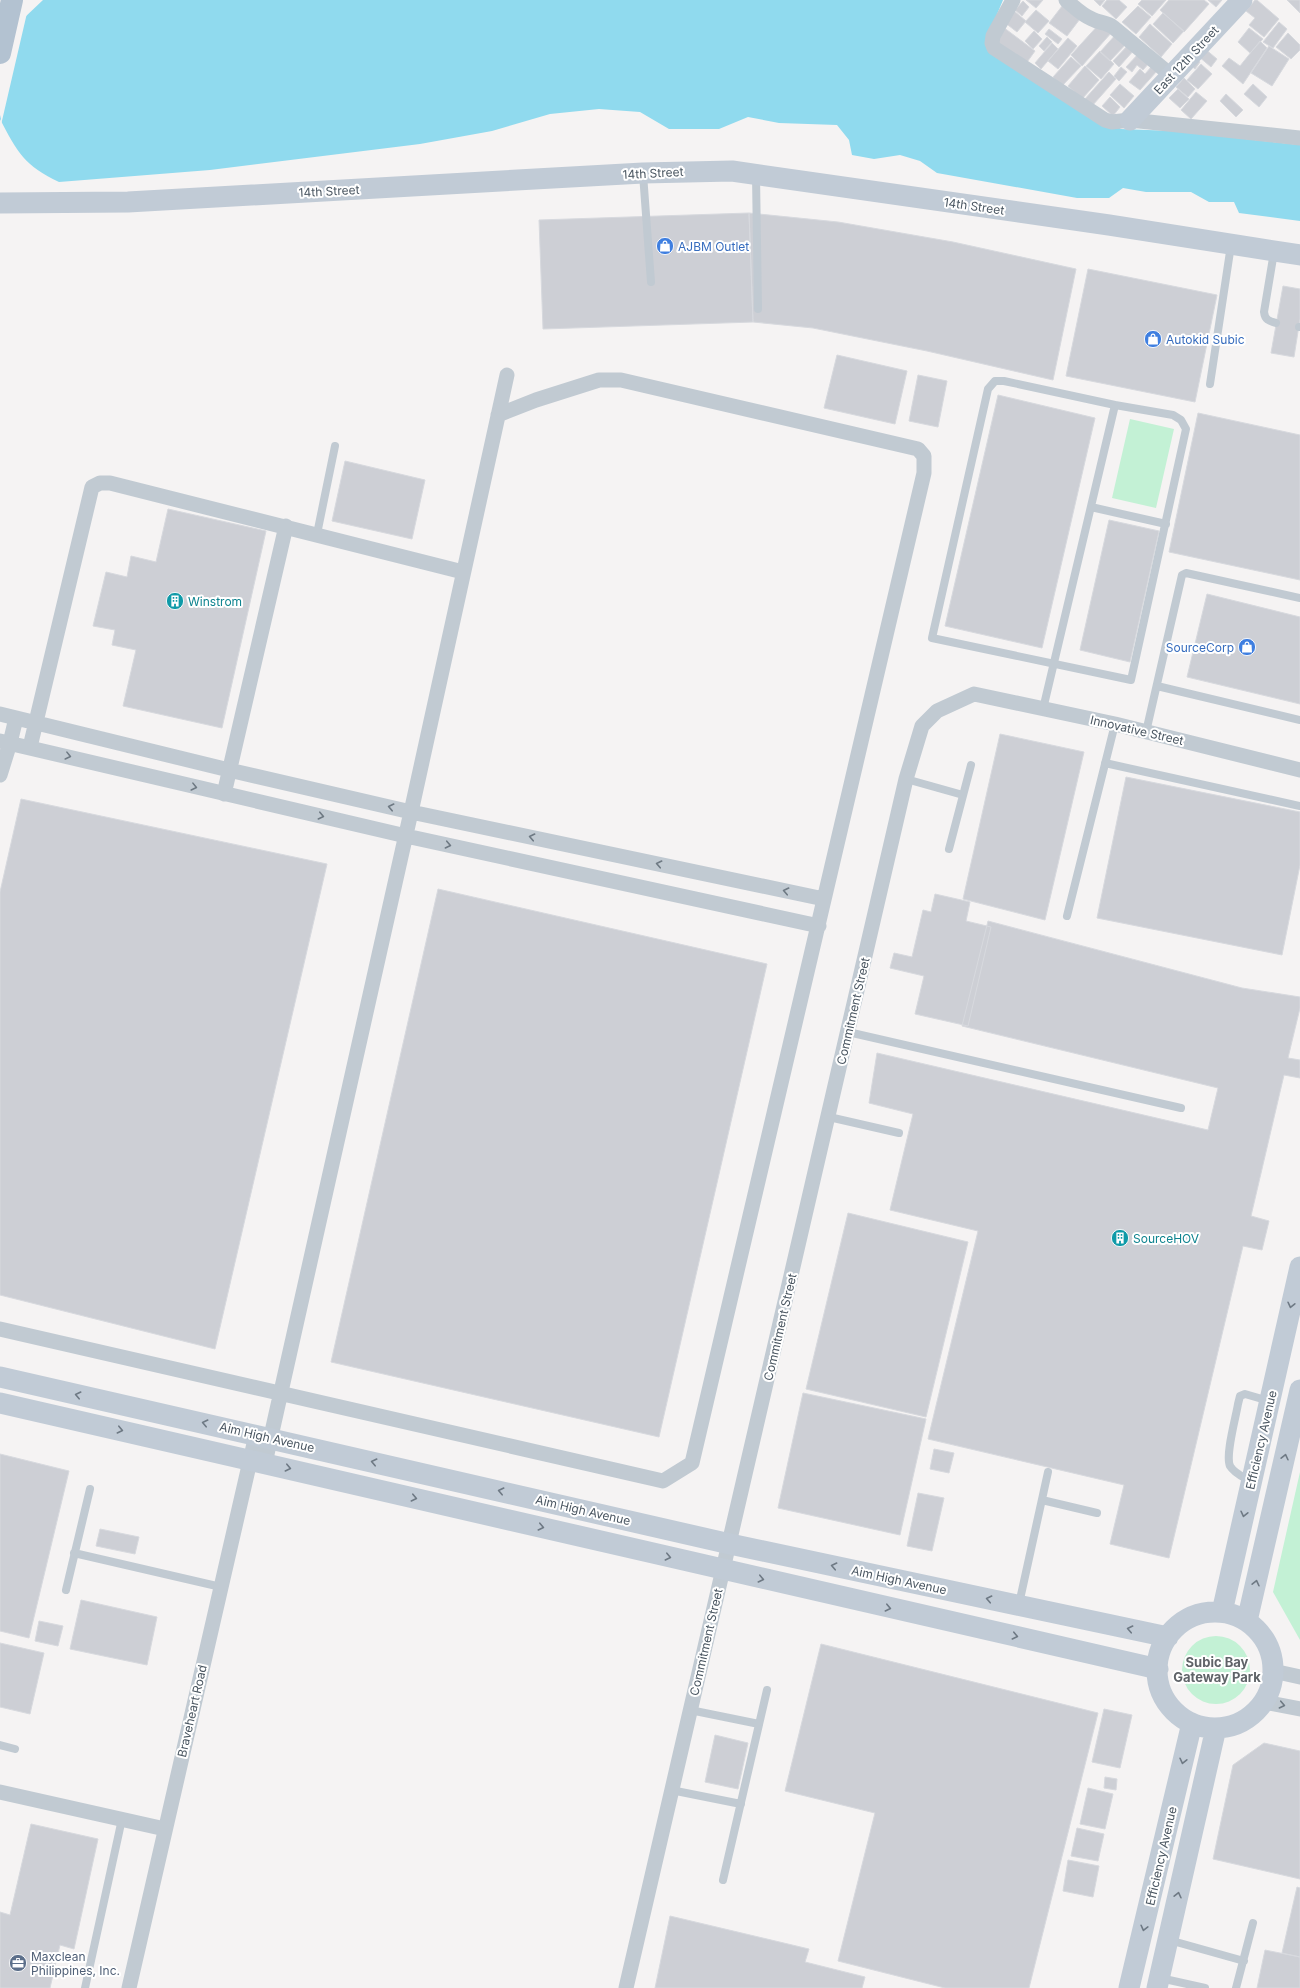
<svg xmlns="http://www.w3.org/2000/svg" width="1300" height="1988" font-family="Inter,sans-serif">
	<rect width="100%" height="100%" fill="#f5f3f3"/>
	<path fill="#c3f1d5" d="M 1130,419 L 1174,429 L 1156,508 L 1112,498 Z
		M 1300,1472 L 1300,1640 L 1273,1592 Z
		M1182 1670a34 34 0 1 1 68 0a34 34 0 1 1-68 0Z"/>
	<path fill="#90daee" d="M 43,0 L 1003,0 L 985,43 L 1121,129 L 1174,131 L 1300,145 L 1300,221 L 1239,213 L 1234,202 L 1209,202 L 1191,192 L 1146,192 L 1123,188 L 1109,198 L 1077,198 L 937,173 L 920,161 L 900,155 L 874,159 L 852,155 L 849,140 L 837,125 L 779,123 L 748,117 L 719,129 L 669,129 L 640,112 L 599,109 L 550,114 L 492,131 L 420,144 L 210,170 L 59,182 C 25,166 17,152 0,119 L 24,18 Z"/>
	<path fill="#f5f3f3" d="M 0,10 L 23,16 L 27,13 L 1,125 Z"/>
	<path fill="#cdcfd5" stroke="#d7d9de" d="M 1026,0 L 1043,0 L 1036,8 Z
		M 1094,0 L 1105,0 L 1100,6 Z
		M 1107,0 L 1119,0 L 1127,7 L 1116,19 L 1102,6 Z
		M 1142,0 L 1166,0 L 1152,16 L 1138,4 Z
		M 1169,0 L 1204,0 L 1209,4 L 1184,32 L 1160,10 Z
		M 1208,0 L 1222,0 L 1216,7 Z
		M 1255,0 L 1257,0 L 1279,19 L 1264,37 L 1249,25 L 1255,18 L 1246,11 Z
		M 1287,0 L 1300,0 L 1300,13 Z
		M 1023,1 L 1029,7 L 1022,16 L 1015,10 Z
		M 1066,1 L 1083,15 L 1067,36 L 1049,23 Z
		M 1138,6 L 1151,17 L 1136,34 L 1122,22 Z
		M 1013,10 L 1026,21 L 1017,32 L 1004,22 Z
		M 1036,10 L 1049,21 L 1038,33 L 1025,22 Z
		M 1163,13 L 1184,31 L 1173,43 L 1153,24 Z
		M 1101,22 L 1112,32 L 1082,66 L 1071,55 Z
		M 1279,22 L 1287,29 L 1273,48 L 1263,42 Z
		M 1150,24 L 1172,44 L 1161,57 L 1139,37 Z
		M 1003,27 L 1035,51 L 1025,65 L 992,41 Z
		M 1249,28 L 1263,39 L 1250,53 L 1238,42 Z
		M 1049,29 L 1062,39 L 1058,44 L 1045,34 Z
		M 1034,31 L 1042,39 L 1033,49 L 1025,41 Z
		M 1118,32 L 1128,42 L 1110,61 L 1100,52 Z
		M 1288,33 L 1300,45 L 1300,50 L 1291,59 L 1276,47 Z
		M 1047,37 L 1052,42 L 1044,51 L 1039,46 Z
		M 1068,38 L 1077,46 L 1058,69 L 1048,61 Z
		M 1260,41 L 1267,48 L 1243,84 L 1222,66 L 1229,58 L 1240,66 Z
		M 1052,43 L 1058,49 L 1041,69 L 1035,63 Z
		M 1129,44 L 1135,49 L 1119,67 L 1113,61 Z
		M 1269,46 L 1289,59 L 1272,86 L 1251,73 Z
		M 1204,48 L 1217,59 L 1211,67 L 1198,56 Z
		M 1100,51 L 1114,64 L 1101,79 L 1086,66 Z
		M 1140,52 L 1150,62 L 1143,70 L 1137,65 L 1132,72 L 1126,67 Z
		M 1071,57 L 1081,66 L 1062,86 L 1053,77 Z
		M 1194,57 L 1200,62 L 1195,69 L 1188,63 Z
		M 1201,64 L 1212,74 L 1198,89 L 1187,80 Z
		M 1085,66 L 1099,80 L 1082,99 L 1068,86 Z
		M 1152,66 L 1157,71 L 1140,90 L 1129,82 L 1140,69 L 1145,74 Z
		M 1121,67 L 1127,72 L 1119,81 L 1114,76 Z
		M 1109,72 L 1116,79 L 1092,106 L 1084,100 Z
		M 1184,78 L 1195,89 L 1188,97 L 1176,87 Z
		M 1120,84 L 1134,96 L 1124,108 L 1110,95 Z
		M 1253,84 L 1267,97 L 1259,107 L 1244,94 Z
		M 1178,89 L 1189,99 L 1180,108 L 1169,98 Z
		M 1196,92 L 1207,101 L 1191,119 L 1181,110 Z
		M 1226,94 L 1243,110 L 1236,117 L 1220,101 Z
		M 1110,97 L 1120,107 L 1113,116 L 1102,106 Z
		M 749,213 L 838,222 L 953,242 L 1076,269 L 1053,380 L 927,351 L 813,328 L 753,322 Z
		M 749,213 L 753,322 L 543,329 L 539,220 Z
		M 1088,269 L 1217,295 L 1195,402 L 1066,376 Z
		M 1283,286 L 1300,289 L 1300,319 L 1294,357 L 1271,353 Z
		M 837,355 L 907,371 L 895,424 L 824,408 Z
		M 918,375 L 947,381 L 938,427 L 909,421 Z
		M 998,395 L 1095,418 L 1042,648 L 945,626 Z
		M 1198,413 L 1300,435 L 1300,580 L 1169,552 Z
		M 345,461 L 425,480 L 412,539 L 332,521 Z
		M 168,509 L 266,531 L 222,728 L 123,706 L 136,650 L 112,645 L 115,630 L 93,626 L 106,572 L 127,577 L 131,556 L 156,562 Z
		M 1109,520 L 1159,531 L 1130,662 L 1080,650 Z
		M 1207,594 L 1300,617 L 1300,704 L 1187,677 Z
		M 1000,734 L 1084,752 L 1045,920 L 963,899 Z
		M 1126,777 L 1300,812 L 1300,865 L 1282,955 L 1097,918 Z
		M 21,799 L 327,864 L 215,1349 L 0,1295 L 0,892 Z
		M 438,889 L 767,964 L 659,1437 L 331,1362 Z
		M 935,894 L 970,902 L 966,921 L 991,927 L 968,1026 L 915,1014 L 924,976 L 890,968 L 894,953 L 912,957 L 923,910 L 931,912 Z
		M 988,921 L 1242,988 L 1300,997 L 1300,1008 L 1288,1058 L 1300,1060 L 1300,1078 L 1284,1075 L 1251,1216 L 1269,1221 L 1262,1250 L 1243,1246 L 1169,1558 L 1110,1544 L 1124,1485 L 928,1439 L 978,1231 L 890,1210 L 913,1114 L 869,1103 L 877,1053 L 1208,1130 L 1218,1088 L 962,1026 Z
		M 848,1213 L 968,1242 L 926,1417 L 806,1389 Z
		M 803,1393 L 926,1419 L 900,1535 L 778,1508 Z
		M 934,1449 L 954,1453 L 949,1473 L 930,1469 Z
		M 0,1454 L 69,1471 L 29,1638 L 0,1631 Z
		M 918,1493 L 944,1498 L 932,1551 L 907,1546 Z
		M 100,1529 L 139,1537 L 135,1554 L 96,1546 Z
		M 81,1600 L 157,1617 L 147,1665 L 70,1649 Z
		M 39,1621 L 63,1626 L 58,1646 L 35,1641 Z
		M 0,1643 L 44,1653 L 30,1714 L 0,1707 Z
		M 821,1644 L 1098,1713 L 1029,1988 L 945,1988 L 838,1961 L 875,1813 L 785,1791 Z
		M 1104,1709 L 1132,1715 L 1120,1768 L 1092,1762 Z
		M 715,1735 L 748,1743 L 738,1789 L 705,1782 Z
		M 1264,1743 L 1300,1751 L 1300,1879 L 1213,1859 L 1233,1765 Z
		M 1105,1777 L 1117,1779 L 1116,1790 L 1104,1788 Z
		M 1088,1788 L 1113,1794 L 1105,1829 L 1080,1824 Z
		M 31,1824 L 98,1839 L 74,1949 L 60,1945 L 50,1988 L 0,1988 L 0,1912 L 10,1915 Z
		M 1077,1828 L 1104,1834 L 1098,1861 L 1071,1856 Z
		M 1068,1860 L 1099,1866 L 1093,1897 L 1063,1891 Z
		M 1297,1887 L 1300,1888 L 1300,1957 L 1282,1953 Z
		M 670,1916 L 809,1949 L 805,1962 L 865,1977 L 862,1988 L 655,1988 Z
		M 1265,1950 L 1300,1957 L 1300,1988 L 1257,1988 Z"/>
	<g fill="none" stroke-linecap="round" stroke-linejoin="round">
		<path stroke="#c1cad2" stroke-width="8" d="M 643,174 L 651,282
			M 756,175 L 758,309
			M 1274,252 L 1264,312 C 1265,320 1269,321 1276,323
			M 1299,327 L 1300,327
			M 995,381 L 1004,381 L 1115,405 L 1173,415 L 1181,420 L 1186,429 L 1131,680 L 932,638 L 988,389 Z
			M 1210,384 L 1231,245
			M 1091,507 L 1166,524
			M 317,534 L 335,446
			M 1157,686 L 1300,720
			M 1043,709 L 1115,405
			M 1146,732 L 1182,575 L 1186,573 L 1300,598
			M 1105,763 L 1300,806
			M 906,779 L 963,795
			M 949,849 L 971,765
			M 1067,916 L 1115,724
			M 848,1032 L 1181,1108
			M 829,1117 L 899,1133
			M 1250,1481 C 1243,1477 1234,1473 1230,1466 C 1225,1455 1236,1417 1238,1404 L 1240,1396 L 1245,1394 L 1269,1401
			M 1042,1500 L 1097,1513
			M 74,1553 L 221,1587
			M 66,1590 L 90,1489
			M 1019,1604 L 1048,1472
			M 690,1710 L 759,1724
			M 0,1745 L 15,1749
			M 671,1790 L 741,1804
			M 723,1880 L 767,1690
			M 1169,1940 L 1244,1961
			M 1160,1978 L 1205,1988
			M 85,1988 L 122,1819
			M 1236,1988 L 1253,1923"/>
		<path stroke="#c1cad2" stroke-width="15" d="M 1013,0 L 993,36 L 992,43 L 994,48 L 1105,120 L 1112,122 L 1130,120 L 1300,138
			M 1066,0 C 1074,7 1082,15 1092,19 C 1099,23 1106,22 1113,27 L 1172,76
			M 0,714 L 229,770 L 411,812 L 824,899
			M 0,741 L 406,836 L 819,926
			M 30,747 L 92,487 L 100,483 L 110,483 L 463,572
			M 0,775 L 10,743 L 16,718
			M 224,794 L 286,526
			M 0,1329 L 663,1481 L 692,1463 L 924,473 L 924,456 L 918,449 L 621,380 L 599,380 L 536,400 L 498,415
			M 265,1463 L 411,812 L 507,375
			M 1273,1671 L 1300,1677
			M 1264,1702 L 1300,1709
			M 0,1792 L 165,1829
			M 129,1988 L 256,1435
			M 626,1988 L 906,779 L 922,726 L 937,711 L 974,694 L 1115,724 L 1300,770"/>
		<path stroke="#c1cbd6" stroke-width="21" d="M 1130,120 L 1242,0
			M 0,203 L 128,202 L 643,173 L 732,171 L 1109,225 L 1300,255
			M 0,1377 L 730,1544 L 1168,1637
			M 0,1403 C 386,1490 771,1583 1158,1669
			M 1222,1612 L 1300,1267
			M1157 1670a58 58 0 1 1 116 0a58 58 0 1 1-116 0Z
			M 1247,1621 L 1300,1390
			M 1129,1988 L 1192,1723
			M 1157,1988 L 1216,1728"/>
		<path stroke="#b3c2d1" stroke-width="22" d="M 0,53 L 12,0"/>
	</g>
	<defs><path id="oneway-chevron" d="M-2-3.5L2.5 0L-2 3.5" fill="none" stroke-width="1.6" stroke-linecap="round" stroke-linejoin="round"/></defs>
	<g stroke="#6e7983">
		<use href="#oneway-chevron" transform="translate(68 756) rotate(14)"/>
		<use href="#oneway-chevron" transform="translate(194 787) rotate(14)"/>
		<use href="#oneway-chevron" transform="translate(391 807) rotate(-167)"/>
		<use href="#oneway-chevron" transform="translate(321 816) rotate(13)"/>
		<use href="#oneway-chevron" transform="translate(532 837) rotate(-168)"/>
		<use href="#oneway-chevron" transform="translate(448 845) rotate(12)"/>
		<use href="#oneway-chevron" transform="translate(659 864) rotate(-168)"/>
		<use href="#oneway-chevron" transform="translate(786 891) rotate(-168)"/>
		<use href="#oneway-chevron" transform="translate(1282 1705) rotate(12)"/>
	</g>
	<g stroke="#6e7984">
		<use href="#oneway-chevron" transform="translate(1291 1305) rotate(103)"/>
		<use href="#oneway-chevron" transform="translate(78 1395) rotate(-167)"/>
		<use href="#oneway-chevron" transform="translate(205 1423) rotate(-167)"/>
		<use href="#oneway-chevron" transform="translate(120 1430) rotate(13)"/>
		<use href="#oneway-chevron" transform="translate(1285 1457) rotate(-77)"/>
		<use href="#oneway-chevron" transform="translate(374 1462) rotate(-167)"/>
		<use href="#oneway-chevron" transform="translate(288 1468) rotate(13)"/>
		<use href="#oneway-chevron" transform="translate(501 1491) rotate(-167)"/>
		<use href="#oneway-chevron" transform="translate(414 1498) rotate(13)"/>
		<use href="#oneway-chevron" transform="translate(1244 1514) rotate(103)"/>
		<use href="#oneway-chevron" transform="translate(541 1527) rotate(13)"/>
		<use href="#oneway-chevron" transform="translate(668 1557) rotate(13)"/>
		<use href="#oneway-chevron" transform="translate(834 1566) rotate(-168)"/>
		<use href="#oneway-chevron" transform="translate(761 1579) rotate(13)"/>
		<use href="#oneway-chevron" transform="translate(1256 1583) rotate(-77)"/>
		<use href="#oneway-chevron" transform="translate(989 1599) rotate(-168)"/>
		<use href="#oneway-chevron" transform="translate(888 1608) rotate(13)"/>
		<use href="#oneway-chevron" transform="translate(1130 1629) rotate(-168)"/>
		<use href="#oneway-chevron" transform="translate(1015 1636) rotate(13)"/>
		<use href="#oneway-chevron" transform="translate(1183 1761) rotate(103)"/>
		<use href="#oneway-chevron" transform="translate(1178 1895) rotate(-77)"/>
		<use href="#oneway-chevron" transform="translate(1144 1928) rotate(104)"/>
	</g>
	<defs>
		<symbol id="shop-disc" viewBox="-11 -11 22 22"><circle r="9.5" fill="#3f7fe0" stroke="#fff"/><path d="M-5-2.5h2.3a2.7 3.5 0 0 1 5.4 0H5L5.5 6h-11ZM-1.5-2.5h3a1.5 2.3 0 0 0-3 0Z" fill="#fff"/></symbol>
		<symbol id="building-disc" viewBox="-11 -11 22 22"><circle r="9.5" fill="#0f9aa8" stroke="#fff"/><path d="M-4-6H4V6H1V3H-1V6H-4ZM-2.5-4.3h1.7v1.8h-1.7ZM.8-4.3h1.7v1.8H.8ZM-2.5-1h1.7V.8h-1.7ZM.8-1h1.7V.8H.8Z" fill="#fff"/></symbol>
		<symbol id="office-disc" viewBox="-11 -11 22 22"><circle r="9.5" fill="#5c6f8a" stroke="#fff"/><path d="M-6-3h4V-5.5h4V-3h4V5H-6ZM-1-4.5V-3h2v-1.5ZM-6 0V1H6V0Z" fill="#fff"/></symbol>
	</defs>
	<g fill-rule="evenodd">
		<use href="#shop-disc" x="655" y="236" width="20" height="20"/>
		<use href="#shop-disc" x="1143" y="329" width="20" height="20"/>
		<use href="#building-disc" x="165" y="591" width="20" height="20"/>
		<use href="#shop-disc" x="1237" y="637" width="20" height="20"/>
		<use href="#building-disc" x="1110" y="1228" width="20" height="20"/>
		<use href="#office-disc" x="8" y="1953" width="20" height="20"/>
	</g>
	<g text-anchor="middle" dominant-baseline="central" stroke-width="4" stroke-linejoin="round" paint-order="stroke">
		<g font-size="12" fill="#4a5661" stroke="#fff">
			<text transform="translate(1186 60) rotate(-47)">East 12th Street</text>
			<text transform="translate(653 173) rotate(-3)">14th Street</text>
			<text transform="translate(329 191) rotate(-3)">14th Street</text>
			<text transform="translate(974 206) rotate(8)">14th Street</text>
			<text transform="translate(1137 730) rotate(13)">Innovative Street</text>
			<text transform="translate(853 1011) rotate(-77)">Commitment Street</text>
			<text transform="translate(780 1327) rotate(-77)">Commitment Street</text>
			<text transform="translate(267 1437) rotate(13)">Aim High Avenue</text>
			<text transform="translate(1261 1440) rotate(-77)">Efficiency Avenue</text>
			<text transform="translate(583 1510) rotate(13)">Aim High Avenue</text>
			<text transform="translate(899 1580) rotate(12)">Aim High Avenue</text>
			<text transform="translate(706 1642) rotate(-77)">Commitment Street</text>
			<text transform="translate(192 1711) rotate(-77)">Braveheart Road</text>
			<text transform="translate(1161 1856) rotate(-77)">Efficiency Avenue</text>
		</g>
		<g font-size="12" fill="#366cbe" stroke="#fff" text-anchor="start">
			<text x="678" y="246">AJBM Outlet</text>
			<text x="1166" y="339">Autokid Subic</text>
			<text x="1234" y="647" text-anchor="end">SourceCorp</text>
		</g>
		<g font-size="12" fill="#0d838f" stroke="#fff" text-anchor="start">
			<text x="188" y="601">Winstrom</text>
			<text x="1133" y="1238">SourceHOV</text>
		</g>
		<g font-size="12" fill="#4e5e75" stroke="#fff" text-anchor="start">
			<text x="31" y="1956">Maxclean<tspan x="31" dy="14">Philippines, Inc.</tspan></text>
		</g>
		<g font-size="13" font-weight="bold" fill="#5f6368" stroke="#fff">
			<text x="1217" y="1662">Subic Bay<tspan x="1217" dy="15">Gateway Park</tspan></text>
		</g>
	</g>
</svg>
